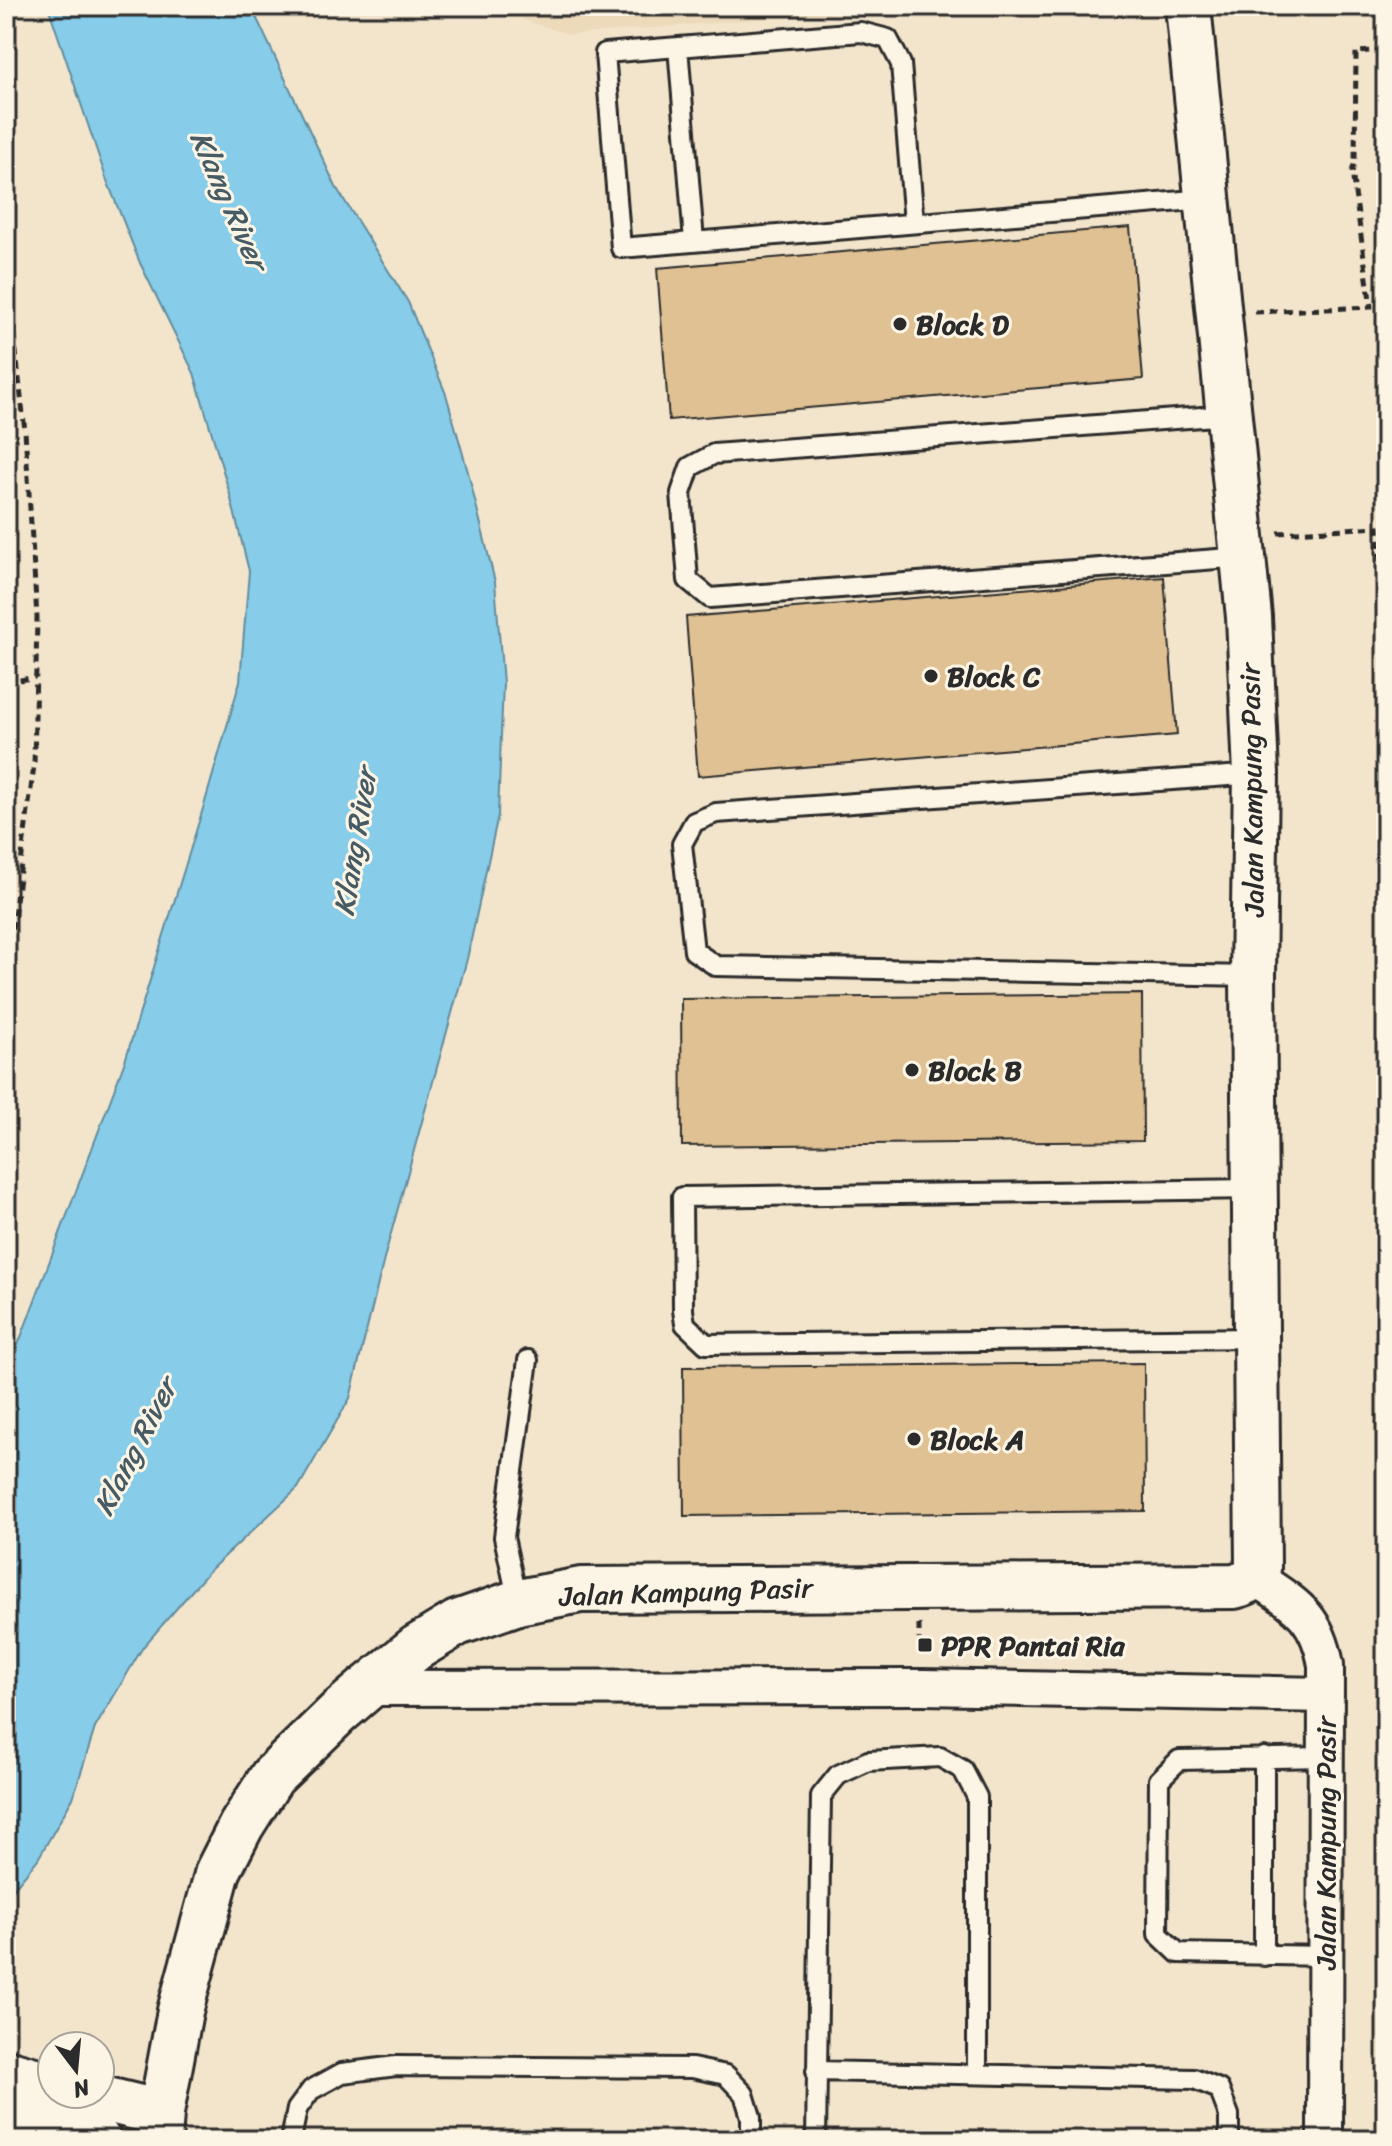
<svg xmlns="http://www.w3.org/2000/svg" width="1392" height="2146" font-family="Sriracha,sans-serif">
	<rect width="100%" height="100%" fill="#f3e5cc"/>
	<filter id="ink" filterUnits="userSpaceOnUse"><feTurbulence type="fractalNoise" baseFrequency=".0125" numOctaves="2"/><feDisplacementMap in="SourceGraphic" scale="16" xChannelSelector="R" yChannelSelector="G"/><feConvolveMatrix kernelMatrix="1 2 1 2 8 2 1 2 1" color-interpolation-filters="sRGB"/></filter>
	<g filter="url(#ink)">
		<path fill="#eddabb" d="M 522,6 L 845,6 L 845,12 L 570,35 L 523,20 Z"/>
		<path fill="#87cce9" stroke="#628c9d" stroke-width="2" d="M 48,6 L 251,6 L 336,187 L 408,302 L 446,394 L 468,472 L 495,582 L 503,683 L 498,815 L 467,959 L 385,1255 L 350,1398 L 298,1488 L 209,1571 L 143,1647 L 95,1728 L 73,1798 L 38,1859 L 6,1898 L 6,1377 L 125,1061 L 205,802 L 240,681 L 249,571 L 229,491 L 194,373 L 140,263 L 106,178 Z"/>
		<path fill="#dfc193" stroke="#2b2b2b" stroke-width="2" d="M 1130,227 L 1143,379 L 669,420 L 657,268 Z
			M 1164,577 L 1177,735 L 698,776 L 686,617 Z
			M 1142,994 L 1143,1141 L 682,1146 L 681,999 Z
			M 1144,1363 L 1145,1511 L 684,1516 L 683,1367 Z"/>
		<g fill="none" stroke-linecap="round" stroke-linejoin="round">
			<defs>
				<path id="service" d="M 678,47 L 694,241
					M 914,223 L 901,64 L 888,39 L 861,32 L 605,53 L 621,248 L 1206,199
					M 1228,415 L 714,454 L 690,467 L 681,493 L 688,580 L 710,598 L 1243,557
					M 1253,976 L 716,966 L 694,951 L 682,844 L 694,822 L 716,813 L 1256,774
					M 1255,1189 L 682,1197 L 683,1310 L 685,1324 L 706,1344 L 1257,1338
					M 518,1602 L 504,1537 L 528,1360
					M 1264,1956 L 1264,1757
					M 1325,1956 L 1178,1953 L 1158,1934 L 1159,1780 L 1179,1760 L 1325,1757
					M 816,2071 L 1194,2079 L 1219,2089 L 1229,2115 L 1229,2140
					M 291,2140 L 297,2109 L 311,2090 L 342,2073 L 396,2066 L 692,2068 L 726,2075 L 744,2094 L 751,2117 L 751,2140
					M 816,2140 L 821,1796 L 838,1775 L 868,1761 L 940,1757 L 963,1770 L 977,1797 L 977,2074"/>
				<path id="minor" d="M 1255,1577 C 1294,1604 1317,1614 1326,1665 L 1325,2140
					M 367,1688 L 923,1687 L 1326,1695"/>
				<path id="tertiary" d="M 6,2072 L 52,2085
					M 83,2094 L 161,2113
					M 6,2113 L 98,2140
					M 159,2140 L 161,2113 L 180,2011 L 218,1871 L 241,1826 L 272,1777 L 339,1712 L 367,1688 L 416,1648 L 457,1623 L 518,1602 L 581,1590 L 1234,1586 C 1246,1583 1253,1580 1258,1569 L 1253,976 L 1256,774 L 1249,617 L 1188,6"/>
			</defs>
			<use href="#service" stroke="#2b2b2b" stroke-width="24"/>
			<use href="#minor" stroke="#2b2b2b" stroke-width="40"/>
			<use href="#tertiary" stroke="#2b2b2b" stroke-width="50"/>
			<path stroke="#2b2b2b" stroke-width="5" stroke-dasharray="8 6" stroke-linecap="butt" d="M 6,266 L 25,431 L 37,617 L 34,766 L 6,975
				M 1255,312 L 1371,307 L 1352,172 L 1355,161 L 1356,52 L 1386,50
				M 1278,533 L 1378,527 L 1384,645 L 1386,645
				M 6,683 L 35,677
				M 919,1624 L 919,1639"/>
			<use href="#service" stroke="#fcf5e5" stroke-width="18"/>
			<use href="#minor" stroke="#fcf5e5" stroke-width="34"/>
			<use href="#tertiary" stroke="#fcf5e5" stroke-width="44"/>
		</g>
	</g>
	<g fill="#2b2b2b" stroke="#fcf5e5" stroke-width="3">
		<circle cx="900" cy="324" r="8"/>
		<circle cx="931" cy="676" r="8"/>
		<circle cx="912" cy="1070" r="8"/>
		<circle cx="914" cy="1439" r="8"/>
		<rect x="917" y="1637" width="16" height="16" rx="4"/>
	</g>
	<g text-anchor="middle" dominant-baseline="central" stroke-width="6" stroke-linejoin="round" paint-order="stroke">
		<g font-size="28" font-weight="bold" fill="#2b2b2b" stroke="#fcf5e5" text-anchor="start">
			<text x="916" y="324">Block D</text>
			<text x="947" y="676">Block C</text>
			<text x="928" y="1070">Block B</text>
			<text x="930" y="1439">Block A</text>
			<text x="941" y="1645">PPR Pantai Ria</text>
		</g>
		<g font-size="28" fill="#2b2b2b" stroke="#fcf5e5">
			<text transform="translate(1252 790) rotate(-91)">Jalan Kampung Pasir</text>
			<text transform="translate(686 1592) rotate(-2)">Jalan Kampung Pasir</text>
			<text transform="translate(1325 1843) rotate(-90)">Jalan Kampung Pasir</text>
		</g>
		<g font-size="30" font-style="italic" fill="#475b64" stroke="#fcf5e5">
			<text transform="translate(229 200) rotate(66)">Klang River</text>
			<text transform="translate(355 842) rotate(-81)">Klang River</text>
			<text transform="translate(135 1447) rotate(-63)">Klang River</text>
		</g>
	</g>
	<rect width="1392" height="2146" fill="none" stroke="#fcf5e5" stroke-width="32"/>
	<rect x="16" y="16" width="1360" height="2114" fill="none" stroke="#2b2b2b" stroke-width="3" filter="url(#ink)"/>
	<g transform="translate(76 2070) rotate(164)"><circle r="38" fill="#fcf5e5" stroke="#a8a49b" stroke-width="2"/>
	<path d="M0-6L14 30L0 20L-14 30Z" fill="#2b2b2b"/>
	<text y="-12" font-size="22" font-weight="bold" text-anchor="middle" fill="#2b2b2b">N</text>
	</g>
</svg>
